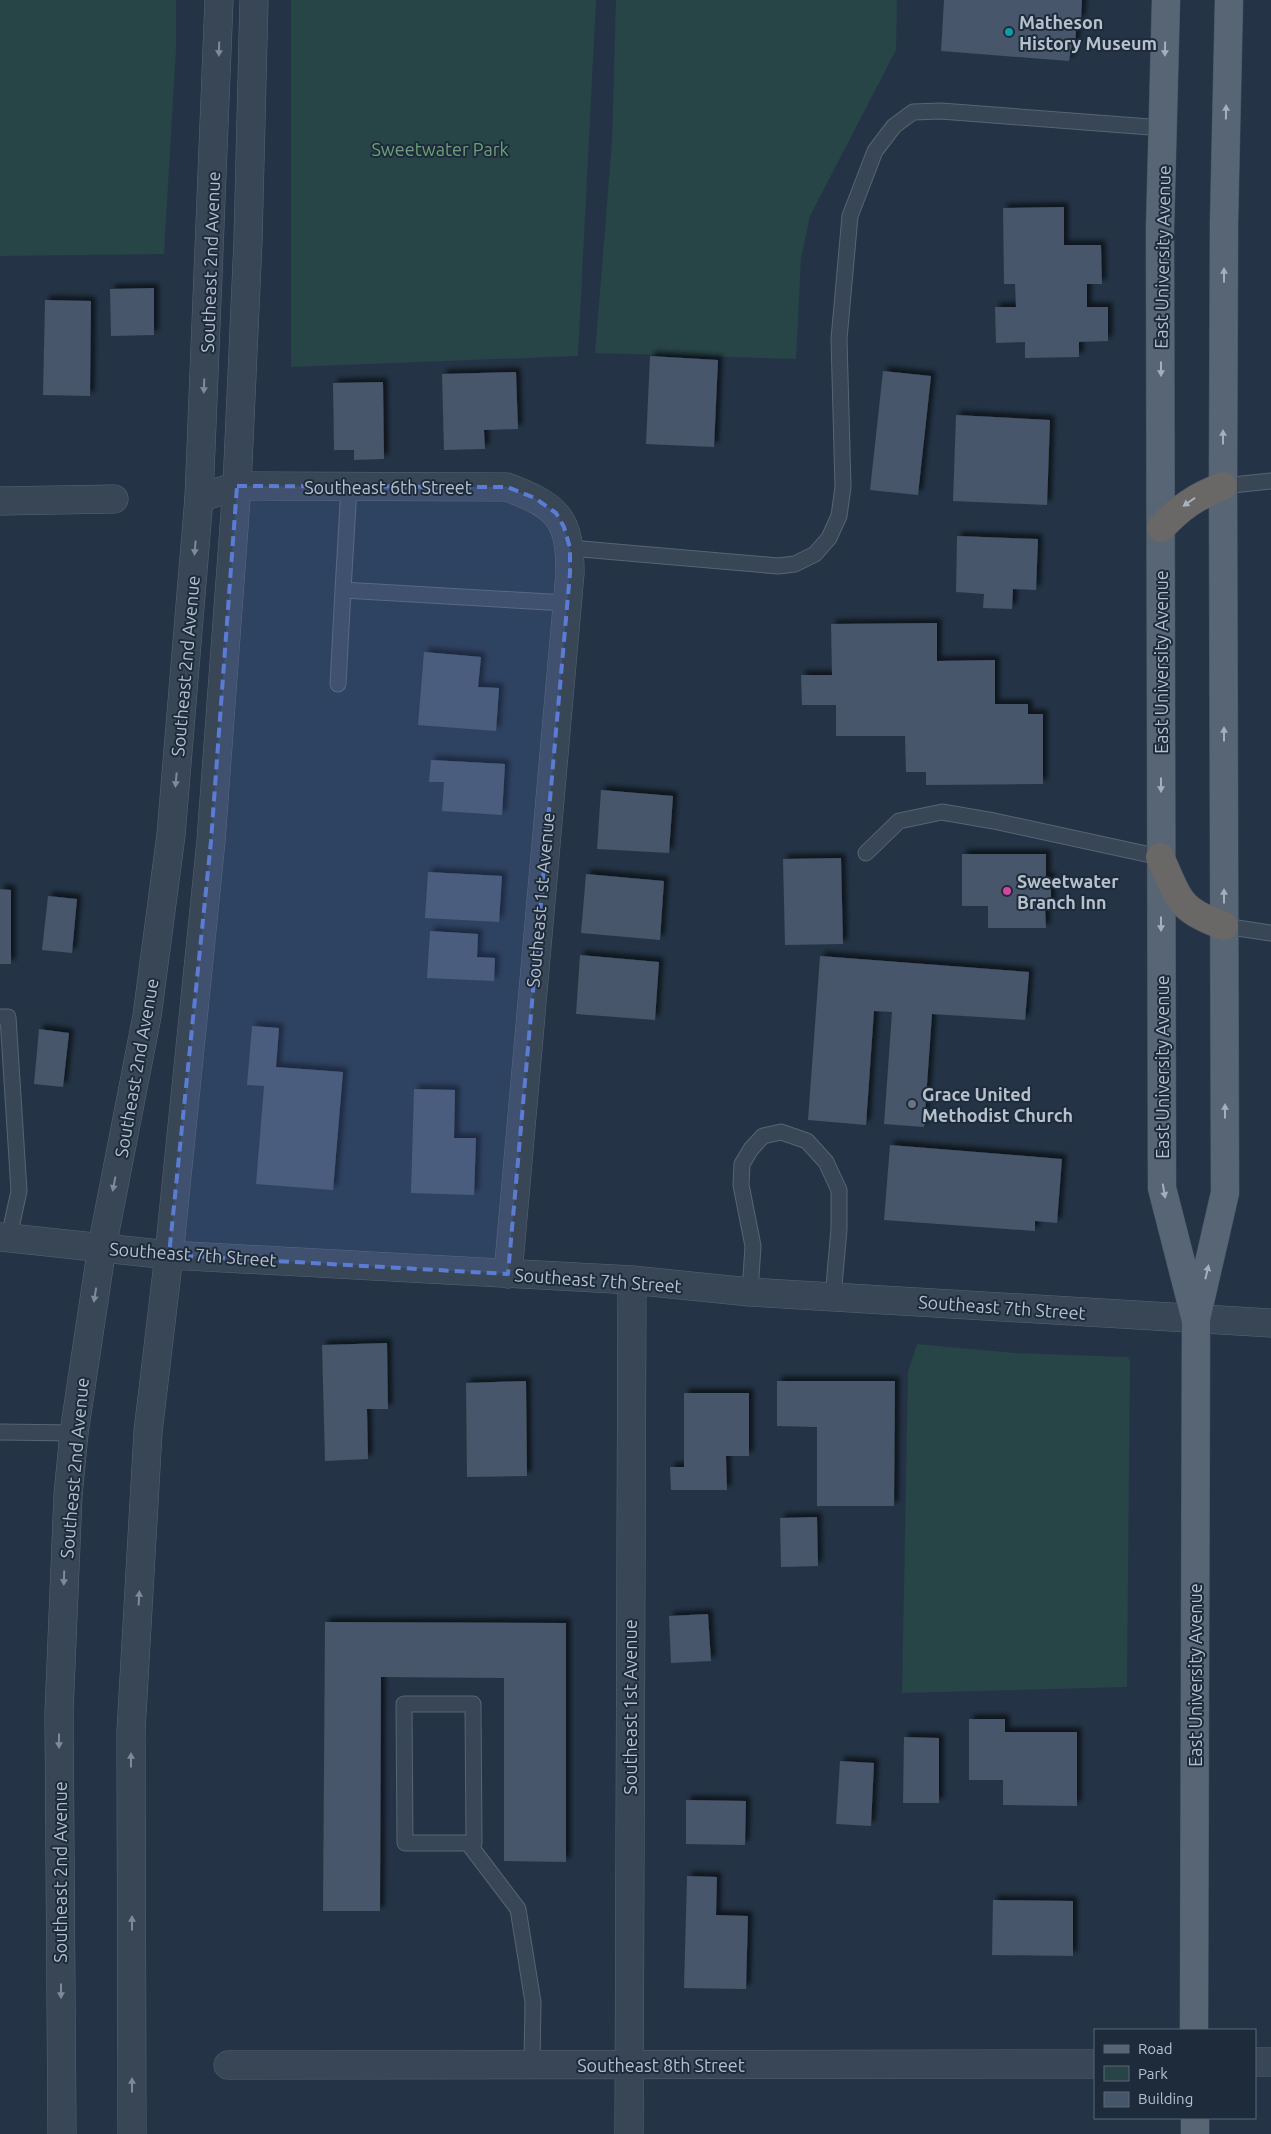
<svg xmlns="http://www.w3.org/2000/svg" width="1271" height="2134" font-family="Ubuntu,sans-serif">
	<defs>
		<filter id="shadow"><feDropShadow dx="4.5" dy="-4.5" stdDeviation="2.5" flood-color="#0009"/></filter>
	</defs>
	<rect width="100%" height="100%" fill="#243446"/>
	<path fill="#274447" d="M 0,0 L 176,0 L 176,49 L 164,254 L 0,256 Z
		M 291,0 L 596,0 L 578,356 L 291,367 Z
		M 616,0 L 897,0 L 896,50 L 810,216 L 801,258 L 796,359 L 595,353 L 612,142 Z
		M 917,1344 L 1015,1353 L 1128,1357 L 1130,1362 L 1127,1687 L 902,1693 L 908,1372 Z"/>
	<path fill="#46566a" filter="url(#shadow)" d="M 944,0 L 1082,0 L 1081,20 L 1077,20 L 1075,45 L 1072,45 L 1069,61 L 941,51 Z
		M 1064,207 L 1064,245 L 1101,245 L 1102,284 L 1087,284 L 1087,307 L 1108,307 L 1108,341 L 1079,342 L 1079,357 L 1025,358 L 1025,342 L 996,343 L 995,307 L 1016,307 L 1015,284 L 1004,284 L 1003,208 Z
		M 154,288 L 154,335 L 111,336 L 110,289 Z
		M 45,300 L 91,301 L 90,396 L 43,395 Z
		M 650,356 L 718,360 L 714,447 L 646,444 Z
		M 883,371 L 931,376 L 918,495 L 870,490 Z
		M 516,372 L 518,429 L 484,430 L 485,449 L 444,450 L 442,374 Z
		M 383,382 L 384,459 L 354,460 L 354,450 L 334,450 L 333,383 Z
		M 956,415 L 1050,420 L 1047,505 L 953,501 Z
		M 957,536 L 1038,539 L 1036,590 L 1013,589 L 1012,609 L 983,608 L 984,594 L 956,592 Z
		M 937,623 L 937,661 L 995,660 L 995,704 L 1028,704 L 1028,714 L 1043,714 L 1043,784 L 926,785 L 926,772 L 906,772 L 905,736 L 836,736 L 836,705 L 802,705 L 801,675 L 832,675 L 831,624 Z
		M 424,652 L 481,657 L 478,687 L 499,688 L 496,731 L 418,725 Z
		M 431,760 L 505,764 L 502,815 L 442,811 L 444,782 L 429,782 Z
		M 601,790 L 673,796 L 669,853 L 597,849 Z
		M 962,854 L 1046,854 L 1046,877 L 1051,877 L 1051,906 L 1045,906 L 1046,928 L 988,928 L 988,906 L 962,906 Z
		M 841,858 L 843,944 L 785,945 L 783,859 Z
		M 428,872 L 502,876 L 499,922 L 425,918 Z
		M 586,874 L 664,881 L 660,940 L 581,933 Z
		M 0,889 L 11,890 L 11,964 L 0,964 Z
		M 48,896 L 77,899 L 72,953 L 42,950 Z
		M 430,931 L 478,934 L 477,957 L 495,958 L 494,981 L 427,978 Z
		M 580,955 L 659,962 L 655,1020 L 576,1014 Z
		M 820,956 L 1029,972 L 1025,1020 L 932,1014 L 924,1127 L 884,1124 L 892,1012 L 874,1011 L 866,1125 L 808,1120 Z
		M 252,1026 L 279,1028 L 276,1067 L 343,1072 L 333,1190 L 256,1184 L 264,1086 L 247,1085 Z
		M 39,1029 L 69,1033 L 63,1087 L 34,1084 Z
		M 414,1089 L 455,1090 L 454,1138 L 476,1138 L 474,1195 L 411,1193 Z
		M 890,1145 L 1062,1159 L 1057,1223 L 1035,1221 L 1035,1231 L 884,1220 Z
		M 387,1343 L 388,1409 L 367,1409 L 368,1459 L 325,1461 L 322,1345 Z
		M 526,1381 L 527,1476 L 467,1477 L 466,1383 Z
		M 777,1381 L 895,1381 L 894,1506 L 817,1506 L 817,1427 L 777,1426 Z
		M 684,1393 L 749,1393 L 749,1456 L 726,1456 L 727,1490 L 671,1490 L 670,1467 L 684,1467 Z
		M 817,1517 L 818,1566 L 781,1567 L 780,1518 Z
		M 708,1614 L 711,1661 L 671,1663 L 669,1616 Z
		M 325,1622 L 566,1623 L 566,1862 L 504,1861 L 504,1678 L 381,1677 L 380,1911 L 323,1911 Z
		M 969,1719 L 1005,1719 L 1005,1732 L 1077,1732 L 1077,1806 L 1003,1805 L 1003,1780 L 969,1780 Z
		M 904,1737 L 939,1738 L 939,1803 L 903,1803 Z
		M 840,1761 L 874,1763 L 871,1826 L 836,1824 Z
		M 686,1800 L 746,1801 L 745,1845 L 686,1844 Z
		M 687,1876 L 717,1877 L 716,1915 L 748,1916 L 746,1989 L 684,1988 Z
		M 993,1900 L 1073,1901 L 1073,1956 L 992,1955 Z"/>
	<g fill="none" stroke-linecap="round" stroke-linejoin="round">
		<defs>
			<path id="service" d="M 1223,486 L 1271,481
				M 349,487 L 343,590 L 566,603
				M 570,548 L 778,566 L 795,564 L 815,554 L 829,538 L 839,516 L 843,487 L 839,339 L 850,216 L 875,151 L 894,126 L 913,112 L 941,111 L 1163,128
				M 338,684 L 343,590
				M 866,853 L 899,821 L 942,812 L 994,821 L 1160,857
				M 1224,926 L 1271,933
				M 0,1017 L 8,1017 L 19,1191 L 9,1237
				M 750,1292 L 753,1246 L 741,1185 L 742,1164 L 751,1149 L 763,1136 L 781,1132 L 807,1141 L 826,1162 L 839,1190 L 839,1229 L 833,1297
				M 0,1432 L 74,1433
				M 404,1704 L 473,1704 L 474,1843 L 405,1843 Z
				M 468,1843 L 518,1909 L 533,2002 L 532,2066"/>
			<path id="minor" d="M 199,498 L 237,486 L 507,487 C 557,506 570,517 570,573 L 508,1274
				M 0,501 L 114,499
				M 0,1237 L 169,1255 L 632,1280 L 750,1292 L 1271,1323
				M 1255,2062 L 1271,2062
				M 228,2065 L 1095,2064
				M 629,2134 L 632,1280"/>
			<path id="tertiary" d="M 62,2134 L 59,1713 L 68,1495 L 74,1433 L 102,1247 L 147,1016 L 171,835 L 199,498 L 219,0
				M 132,2134 L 131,1731 L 148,1432 L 169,1255 L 211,841 L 237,486 L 248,241 L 254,0"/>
			<path id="primary" d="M 1166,0 L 1160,229 L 1162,1188 L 1195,1317
				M 1194,2030 L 1196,1319 L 1225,1193 L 1223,486 L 1224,223 L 1229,0
				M 1195,2118 L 1195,2134"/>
			<path id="trunk" d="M 1161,528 C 1181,507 1195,497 1223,486
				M 1160,857 C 1180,900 1177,909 1224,926"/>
		</defs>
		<use href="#service" stroke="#586472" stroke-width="17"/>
		<use href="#minor" stroke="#586472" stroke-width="29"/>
		<use href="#tertiary" stroke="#586472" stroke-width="29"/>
		<use href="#primary" stroke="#434f5e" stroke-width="29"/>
		<use href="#trunk" stroke="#445160" stroke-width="29"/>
		<use href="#service" stroke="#394655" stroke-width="15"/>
		<use href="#minor" stroke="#394655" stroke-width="28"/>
		<use href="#tertiary" stroke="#394655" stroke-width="28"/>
		<use href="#primary" stroke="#576575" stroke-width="28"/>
		<use href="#trunk" stroke="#6a6866" stroke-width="28"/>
	</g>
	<defs><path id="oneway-solid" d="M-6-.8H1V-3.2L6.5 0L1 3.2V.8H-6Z" transform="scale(1.25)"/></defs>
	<g fill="#7e8a98">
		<use href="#oneway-solid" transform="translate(219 49) rotate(92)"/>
		<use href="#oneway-solid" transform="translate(204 386) rotate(92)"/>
		<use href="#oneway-solid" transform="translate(195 548) rotate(95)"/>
		<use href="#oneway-solid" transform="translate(176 780) rotate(95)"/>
		<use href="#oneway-solid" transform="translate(114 1184) rotate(101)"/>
		<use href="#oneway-solid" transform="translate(95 1295) rotate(99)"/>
		<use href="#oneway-solid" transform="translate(64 1578) rotate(92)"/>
		<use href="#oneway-solid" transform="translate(139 1598) rotate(-87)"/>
		<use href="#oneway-solid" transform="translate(59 1741) rotate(90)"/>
		<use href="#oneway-solid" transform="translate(131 1760) rotate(-90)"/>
		<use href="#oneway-solid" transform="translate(132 1923) rotate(-90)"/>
		<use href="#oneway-solid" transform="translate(61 1991) rotate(90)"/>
		<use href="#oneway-solid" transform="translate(132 2085) rotate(-90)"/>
	</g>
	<g fill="#a4afbc">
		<use href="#oneway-solid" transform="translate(1165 49) rotate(91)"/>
		<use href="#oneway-solid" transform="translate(1226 112) rotate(-89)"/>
		<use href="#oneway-solid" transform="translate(1224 275) rotate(-90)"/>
		<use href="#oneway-solid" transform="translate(1161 369) rotate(90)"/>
		<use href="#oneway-solid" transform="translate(1223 437) rotate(-90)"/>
		<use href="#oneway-solid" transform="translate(1224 734) rotate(-90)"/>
		<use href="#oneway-solid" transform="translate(1161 785) rotate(90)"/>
		<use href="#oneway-solid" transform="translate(1224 896) rotate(-90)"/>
		<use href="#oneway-solid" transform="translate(1161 924) rotate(90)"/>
		<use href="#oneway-solid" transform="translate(1225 1111) rotate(-90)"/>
		<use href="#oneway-solid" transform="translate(1164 1191) rotate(80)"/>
		<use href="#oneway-solid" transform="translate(1207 1272) rotate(-77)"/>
	</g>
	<use fill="#abb4be" href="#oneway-solid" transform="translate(1189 502) rotate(145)"/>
	<path fill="#5b7cd4" fill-opacity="0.2" stroke="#5b7cd4" stroke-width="4" stroke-dasharray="10 6" stroke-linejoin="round" d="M 237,486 L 507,487 L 535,498 L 556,513 L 564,527 L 570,548 L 570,573 L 508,1274 L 169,1255 L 211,841 Z"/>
	<circle fill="#0f9aa8" stroke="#1e2b3b" stroke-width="2" cx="1009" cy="32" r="5"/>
	<circle fill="#d1479c" stroke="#1e2b3b" stroke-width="2" cx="1007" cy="891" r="5"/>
	<circle fill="#6b7280" stroke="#1e2b3b" stroke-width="2" cx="912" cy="1104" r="5"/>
	<g text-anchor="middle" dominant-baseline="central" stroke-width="4" stroke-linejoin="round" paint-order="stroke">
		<g font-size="18" font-weight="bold" fill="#b7c1ce" stroke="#1e2b3b" text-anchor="start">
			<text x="1019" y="22">Matheson<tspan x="1019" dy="21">History Museum</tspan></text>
			<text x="1017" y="881">Sweetwater<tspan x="1017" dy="21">Branch Inn</tspan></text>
			<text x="922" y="1094">Grace United<tspan x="922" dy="21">Methodist Church</tspan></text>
		</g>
		<g font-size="18" fill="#6ca276" stroke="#1e2b3b">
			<text x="440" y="149">Sweetwater Park</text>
		</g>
		<g font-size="18" fill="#b7c1ce" stroke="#1e2b3b">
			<text transform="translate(1162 257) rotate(-89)">East University Avenue</text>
			<text transform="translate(210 262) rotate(-88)">Southeast 2nd Avenue</text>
			<text x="388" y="487">Southeast 6th Street</text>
			<text transform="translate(1161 662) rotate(-90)">East University Avenue</text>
			<text transform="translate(185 666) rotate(-85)">Southeast 2nd Avenue</text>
			<text transform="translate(540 900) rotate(-85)">Southeast 1st Avenue</text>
			<text transform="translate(1162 1067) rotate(-90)">East University Avenue</text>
			<text transform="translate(136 1068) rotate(-80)">Southeast 2nd Avenue</text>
			<text transform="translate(193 1254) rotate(4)">Southeast 7th Street</text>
			<text transform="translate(598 1280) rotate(4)">Southeast 7th Street</text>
			<text transform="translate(1002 1307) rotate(4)">Southeast 7th Street</text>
			<text transform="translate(74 1468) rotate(-85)">Southeast 2nd Avenue</text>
			<text transform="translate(1195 1675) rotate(-90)">East University Avenue</text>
			<text transform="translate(630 1707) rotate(-90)">Southeast 1st Avenue</text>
			<text transform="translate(60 1872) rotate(-90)">Southeast 2nd Avenue</text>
			<text x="661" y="2065">Southeast 8th Street</text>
		</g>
	</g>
	<rect x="1094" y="2029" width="162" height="90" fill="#1e2b3b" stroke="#5b6776"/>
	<rect x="1104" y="2045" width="25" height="8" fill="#576575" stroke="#5b6776"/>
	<text x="1138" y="2054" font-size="15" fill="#b7c1ce">Road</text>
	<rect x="1104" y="2066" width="25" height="15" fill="#274447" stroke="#5b6776"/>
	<text x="1138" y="2079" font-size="15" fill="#b7c1ce">Park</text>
	<rect x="1104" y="2092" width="25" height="15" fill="#46566a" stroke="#5b6776"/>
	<text x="1138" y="2104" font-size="15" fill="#b7c1ce">Building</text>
</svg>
